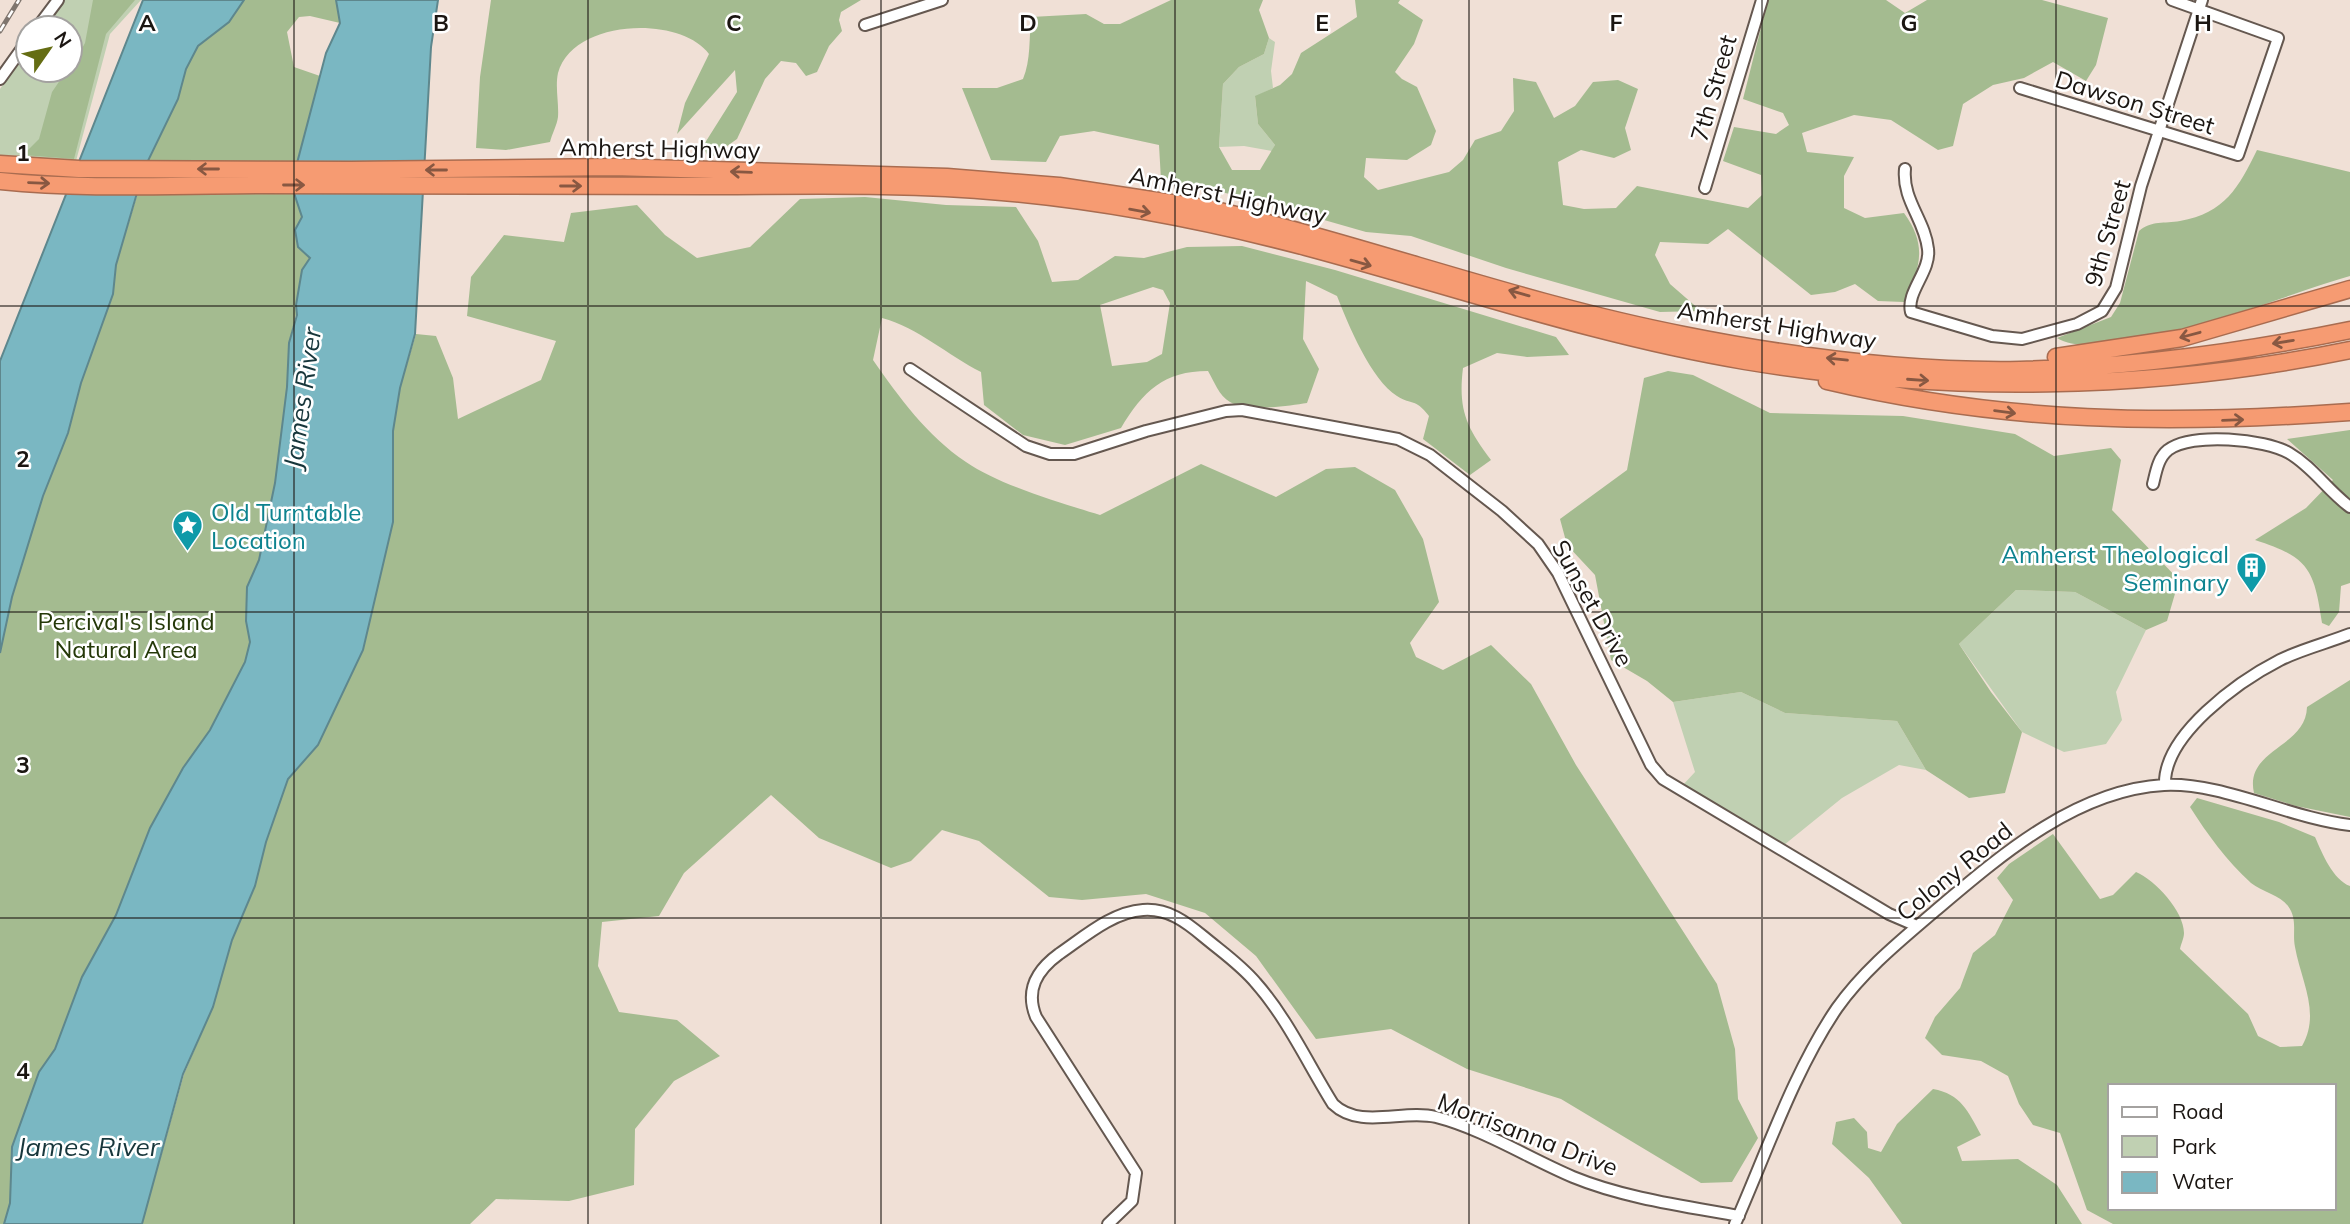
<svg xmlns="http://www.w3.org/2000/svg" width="2350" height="1224" font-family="Mulish,sans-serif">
	<rect width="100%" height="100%" fill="#f0e0d6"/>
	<path fill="#c0d0b2" d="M 62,0 L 141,0 L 110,34 L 76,161 L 0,155 L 0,89 L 28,49 L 28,70 L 70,70 L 70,28 L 43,28 Z
		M 1269,38 L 1275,42 L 1271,71 L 1273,88 L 1255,97 L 1258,124 L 1275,145 L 1272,151 L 1244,146 L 1219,147 L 1223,84 L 1239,67 L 1264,54 Z
		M 2016,590 L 2075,592 L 2146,630 L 2116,692 L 2122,720 L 2106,744 L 2064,752 L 2022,732 L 1959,644 Z
		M 1741,692 L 1785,713 L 1897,721 L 1926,770 L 1899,765 L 1842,798 L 1784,845 L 1682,786 L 1695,772 L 1673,702 Z"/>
	<path fill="#a4bb90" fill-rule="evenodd" d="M 93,0 L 135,0 L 106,34 L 74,159 L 23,155 L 39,139 L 52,92 L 67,70 L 70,70 L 85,43 Z
		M 244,0 L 336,0 L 340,23 L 310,16 L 299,17 L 287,32 L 294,67 L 320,76 L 297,162 L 147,162 L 178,99 L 186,69 L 198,46 L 229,22 Z
		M 491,0 L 861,0 L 841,12 L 839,20 L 842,31 L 829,46 L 817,72 L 806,76 L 796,63 L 781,61 L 765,79 L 737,139 L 709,159 L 703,146 L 737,92 L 735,70 L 677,134 L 685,103 L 709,54 C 680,15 573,19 558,73 C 555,87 559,103 558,117 C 557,125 552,134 550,142 L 506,150 L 476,148 L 480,77 Z
		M 1171,0 L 1263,0 L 1259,10 L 1269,38 L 1264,54 L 1239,67 L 1223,84 L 1219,147 L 1232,170 L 1260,170 L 1275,145 L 1258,124 L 1255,96 L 1280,85 L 1292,74 L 1301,53 L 1357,17 L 1355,0 L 1400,0 L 1398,3 L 1423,20 L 1414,44 L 1395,72 L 1402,79 L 1417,87 L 1436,131 L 1431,145 L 1407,160 L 1366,158 L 1364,177 L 1378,190 L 1449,172 L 1463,160 L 1475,140 L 1501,131 L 1514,111 L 1513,78 L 1536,82 L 1554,118 L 1575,106 L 1593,82 L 1618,80 L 1638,89 L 1625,128 L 1631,150 L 1614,158 L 1581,150 L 1558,162 L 1563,205 L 1584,209 L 1616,208 L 1637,186 L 1748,208 L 1762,195 L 1761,175 L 1723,161 L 1734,127 L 1776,134 L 1789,125 L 1783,113 L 1743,99 L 1768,0 L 1886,0 L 1905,13 L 1927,0 L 2042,0 L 2108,18 L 2096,65 L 2086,81 L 2053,62 L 2024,78 L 1993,85 L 1963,104 L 1953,146 L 1938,150 L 1891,120 L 1854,115 L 1802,133 L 1807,152 L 1854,157 L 1844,176 L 1844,208 L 1865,218 L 1904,213 C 1928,246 1920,268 1904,302 L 1878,301 L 1855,284 L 1835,292 L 1811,295 L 1728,229 L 1708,244 L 1660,242 L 1655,255 L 1670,284 L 1701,311 L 1660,312 L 1506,268 L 1411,236 L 1366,232 L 1240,196 L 1161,180 L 1159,145 L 1094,131 L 1060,136 L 1046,162 L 991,160 L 962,88 L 997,88 L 1023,79 C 1031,60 1029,38 1031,17 L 1086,14 L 1104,24 L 1120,24 Z
		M 2257,150 L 2350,172 L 2350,276 C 2291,292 2106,369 2057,338 L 2111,317 L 2120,303 L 2139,231 C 2152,220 2164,224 2180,221 C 2225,213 2239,187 2257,150 Z
		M 139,189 L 296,189 L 302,217 L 295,230 L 302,251 L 310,258 L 289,343 L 287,387 L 275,483 L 259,560 L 247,587 L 246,621 L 250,642 L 245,662 L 210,730 L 183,768 L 150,828 L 116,915 L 82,977 L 55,1049 L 39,1072 L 12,1147 L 10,1203 L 4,1224 L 0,1224 L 0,653 L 12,597 L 43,496 L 68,433 L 81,383 L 113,294 L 116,265 Z
		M 865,197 L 946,205 L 1016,207 L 1038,241 L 1052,282 L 1078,280 L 1115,256 L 1144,258 L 1187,247 L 1242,246 L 1335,270 L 1556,337 L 1569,355 L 1527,357 L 1497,353 L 1463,368 C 1458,409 1466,427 1491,460 L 1470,475 L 1423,439 L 1429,416 C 1414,397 1413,406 1397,396 C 1371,380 1348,324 1337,296 L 1306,281 L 1303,339 L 1319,369 L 1307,403 C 1287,406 1248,412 1230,402 C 1219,396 1214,381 1208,371 C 1164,371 1143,391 1121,428 L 1065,445 L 1023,435 L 984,405 L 981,372 C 947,355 919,328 882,318 L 873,360 C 899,397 927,436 966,462 C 999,485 1061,503 1100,515 L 1201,464 L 1276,497 L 1326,469 L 1355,467 L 1395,490 L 1423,539 L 1439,602 L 1410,643 L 1416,657 L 1443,670 L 1491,645 L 1531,684 L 1576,765 L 1717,984 L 1735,1049 L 1738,1099 L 1758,1138 L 1732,1182 L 1701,1183 L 1561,1099 L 1467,1069 L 1391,1029 L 1316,1039 L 1256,956 L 1205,913 L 1146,894 L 1082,900 L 1049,897 L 979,841 L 942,830 L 911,861 L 891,868 L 819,838 L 771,795 L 684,873 L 659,916 L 602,922 L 598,966 L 619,1012 L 677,1020 L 720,1056 L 674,1081 L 635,1129 L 634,1185 L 569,1201 L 496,1199 L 470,1224 L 142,1224 L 184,1074 L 213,1007 L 232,940 L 255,886 L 266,842 L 288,778 L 318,745 L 363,650 L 393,522 L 393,431 L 400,388 L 416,334 L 436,336 L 453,378 L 458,419 L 541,380 L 556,341 L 467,316 L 471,277 L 504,235 L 564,242 L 571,213 L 637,205 L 665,235 L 697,258 L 750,247 L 800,199 ZM 1153,287 L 1163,290 L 1170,303 L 1162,354 L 1147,362 L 1112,366 L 1100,305 Z
		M 1668,371 L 1693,375 L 1770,413 L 1903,416 L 2015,434 L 2054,456 L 2111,448 L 2121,460 L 2112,510 L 2179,580 L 2167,621 L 2146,630 L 2075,592 L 2016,590 L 1959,644 L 1991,692 L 2022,732 L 2005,793 L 1969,798 L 1926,770 L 1897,721 L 1785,713 L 1741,692 L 1673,702 L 1647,681 L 1611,660 L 1595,575 L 1567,545 L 1560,519 L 1627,470 L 1644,378 Z
		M 2350,430 L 2350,583 L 2341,586 L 2339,612 L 2329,626 L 2322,623 C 2314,568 2308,557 2255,540 L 2306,508 L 2333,480 L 2287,439 Z
		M 2350,680 L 2350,817 L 2296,806 L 2254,793 C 2244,749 2306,748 2307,707 Z
		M 2197,798 L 2279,822 L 2315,837 C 2322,853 2333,880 2350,886 L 2350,1224 L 2113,1224 L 2087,1210 L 2060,1133 L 2033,1125 L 2019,1104 L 2008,1076 L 1981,1061 L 1942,1055 L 1925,1038 L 1935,1017 L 1960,988 L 1973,953 L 1995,935 L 2013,900 L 1997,878 L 2009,864 L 2053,834 L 2100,899 L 2113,895 L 2136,872 C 2155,880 2184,911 2184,933 C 2184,938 2181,944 2180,949 L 2248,1014 L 2258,1036 L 2280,1047 L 2302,1046 C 2321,1013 2301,981 2295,947 C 2292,932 2298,920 2288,906 C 2280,895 2262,892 2251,883 C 2227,861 2207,834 2190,807 ZM 2110,1086 L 2334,1086 L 2334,1208 L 2110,1208 Z
		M 1933,1089 C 1961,1094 1968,1111 1981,1135 L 1957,1147 L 1962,1161 L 2018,1159 L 2057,1185 L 2082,1224 L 1902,1224 L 1869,1178 L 1832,1144 L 1836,1122 L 1854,1118 L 1867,1132 L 1868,1148 L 1881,1152 L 1897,1124 Z"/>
	<path fill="#7ab7c2" stroke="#5e878d" stroke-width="2" d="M 143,0 L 244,0 L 229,22 L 198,46 L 186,69 L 178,99 L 144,169 L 116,265 L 113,294 L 81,383 L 68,433 L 43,496 L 12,597 L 0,653 L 0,361 Z
		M 336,0 L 438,0 L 431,47 L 415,334 L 400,388 L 393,431 L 393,522 L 363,650 L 318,745 L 288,779 L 266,842 L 255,886 L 232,940 L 213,1007 L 183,1074 L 142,1224 L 4,1224 L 10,1203 L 12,1147 L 39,1072 L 55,1049 L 82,977 L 116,915 L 150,828 L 183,768 L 210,730 L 245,662 L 250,642 L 246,621 L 247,587 L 259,560 L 275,483 L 287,387 L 289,343 L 297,315 L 296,305 L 302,270 L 310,258 L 298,247 L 295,230 L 302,217 L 295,196 L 296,167 L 326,53 L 340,23 Z"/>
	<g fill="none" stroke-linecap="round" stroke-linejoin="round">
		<defs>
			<path id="minor" d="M 865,25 L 942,0
				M 37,28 L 58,0
				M 0,79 L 28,40
				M 2020,88 L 2238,155 L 2278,38 L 2172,0
				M 1905,169 C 1902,200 1925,220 1928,249 C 1931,271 1906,292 1911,312 L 1992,336 L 2022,339 L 2077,324 L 2102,311 L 2116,288 L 2141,186 L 2202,0
				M 1705,188 L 1762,0
				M 910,369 L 1026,446 L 1050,454 L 1074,454 L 1146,431 L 1226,411 L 1242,410 L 1398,439 L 1430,455 L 1502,511 L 1538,544 L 1558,573 L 1651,765 L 1663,779 L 1889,914 L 1917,926
				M 2153,484 C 2156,472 2158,458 2168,450 C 2192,432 2265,439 2289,453 C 2313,467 2328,491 2350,507
				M 2165,785 C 2163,735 2239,681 2280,660 C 2302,649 2327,643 2350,634
				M 1108,1224 L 1132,1201 L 1136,1173 L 1036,1017 C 1025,990 1037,970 1059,954 C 1084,937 1112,912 1143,910 C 1168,908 1186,922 1204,937 C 1222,952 1241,965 1256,983 C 1287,1018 1308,1064 1333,1104 C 1360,1130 1403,1109 1436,1117 C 1483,1129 1528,1158 1573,1177 C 1624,1198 1684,1206 1739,1216
				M 1735,1224 C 1766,1154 1794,1071 1837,1008 C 1864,970 1900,941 1935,911 C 1999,857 2075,790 2164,785 C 2222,782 2289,818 2350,825"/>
			<path id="highway" d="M 0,164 L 79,169 L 351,170 L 614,167 L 947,177 L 1059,186 L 1211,209 C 1370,246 1524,304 1684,335 C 1794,357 1908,372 2020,370 C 2130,367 2243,352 2350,330
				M 0,181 C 86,190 175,185 262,185 C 409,185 557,186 704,186 C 803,186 903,183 1002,192 C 1104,201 1207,221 1306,247 C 1452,286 1596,336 1745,361 C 1944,394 2152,391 2350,350
				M 2056,357 L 2182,338 L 2350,289
				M 1827,381 C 2005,423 2169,425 2350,412"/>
		</defs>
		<use href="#minor" stroke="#655850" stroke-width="14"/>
		<use href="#highway" stroke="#a96c50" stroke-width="19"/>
		<use href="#minor" stroke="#fff" stroke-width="10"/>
		<use href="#highway" stroke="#f69b72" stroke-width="16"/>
		<defs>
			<path id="rail" d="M 0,31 L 19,0"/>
		</defs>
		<use href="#rail" stroke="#7f756e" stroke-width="5"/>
		<use href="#rail" stroke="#fff" stroke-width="2.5" stroke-dasharray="8" stroke-linecap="butt"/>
	</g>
	<defs><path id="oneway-shaft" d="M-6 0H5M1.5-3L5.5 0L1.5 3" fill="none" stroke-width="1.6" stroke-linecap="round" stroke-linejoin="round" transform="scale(1.75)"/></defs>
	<g stroke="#885842">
		<use href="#oneway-shaft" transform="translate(208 169) rotate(-180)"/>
		<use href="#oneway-shaft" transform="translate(436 170) rotate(-180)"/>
		<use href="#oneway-shaft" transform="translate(741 172) rotate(-178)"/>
		<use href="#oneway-shaft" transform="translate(39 183) rotate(2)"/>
		<use href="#oneway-shaft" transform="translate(294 185)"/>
		<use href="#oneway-shaft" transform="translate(571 186)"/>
		<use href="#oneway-shaft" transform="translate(1140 211) rotate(10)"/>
		<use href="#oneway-shaft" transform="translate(1361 263) rotate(16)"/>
		<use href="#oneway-shaft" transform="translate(1519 293) rotate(-164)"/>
		<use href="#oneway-shaft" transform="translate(2190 335) rotate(165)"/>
		<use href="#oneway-shaft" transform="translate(2283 342) rotate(171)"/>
		<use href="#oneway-shaft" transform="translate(1837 359) rotate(-174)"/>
		<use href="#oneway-shaft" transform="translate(1918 380) rotate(4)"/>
		<use href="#oneway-shaft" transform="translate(2005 412) rotate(7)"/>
		<use href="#oneway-shaft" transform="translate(2233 420) rotate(-2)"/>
	</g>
	<path fill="none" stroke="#1b1612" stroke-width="2" stroke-opacity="0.55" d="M 294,0 L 294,1224M 588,0 L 588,1224M 881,0 L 881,1224M 1175,0 L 1175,1224M 1469,0 L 1469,1224M 1762,0 L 1762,1224M 2056,0 L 2056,1224M 0,306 L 2350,306M 0,612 L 2350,612M 0,918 L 2350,918"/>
	<defs>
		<symbol id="sight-pin" viewBox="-11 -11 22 30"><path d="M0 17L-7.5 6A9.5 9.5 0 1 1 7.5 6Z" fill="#0f9aa8" stroke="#fff"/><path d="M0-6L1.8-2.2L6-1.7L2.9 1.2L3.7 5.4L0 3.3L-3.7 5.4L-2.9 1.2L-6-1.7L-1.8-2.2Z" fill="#fff"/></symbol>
		<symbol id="building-pin" viewBox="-11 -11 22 30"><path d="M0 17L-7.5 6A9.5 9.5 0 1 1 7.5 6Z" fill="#0f9aa8" stroke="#fff"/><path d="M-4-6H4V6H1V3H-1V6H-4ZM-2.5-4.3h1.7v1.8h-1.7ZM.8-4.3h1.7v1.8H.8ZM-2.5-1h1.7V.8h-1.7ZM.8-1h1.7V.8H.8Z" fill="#fff"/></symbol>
	</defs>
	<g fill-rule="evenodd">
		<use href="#sight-pin" x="170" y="508" width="35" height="47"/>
		<use href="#building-pin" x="2234" y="550" width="35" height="47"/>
	</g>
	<g text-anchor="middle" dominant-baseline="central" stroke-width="5" stroke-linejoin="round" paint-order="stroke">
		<g font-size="24" fill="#1b1612" stroke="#fff">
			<text transform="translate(1713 88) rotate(-74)">7th Street</text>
			<text transform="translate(2135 102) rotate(17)">Dawson Street</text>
			<text transform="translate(660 148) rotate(1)">Amherst Highway</text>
			<text transform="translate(1228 195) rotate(12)">Amherst Highway</text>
			<text transform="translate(2107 233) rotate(-74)">9th Street</text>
			<text transform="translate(1777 325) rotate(9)">Amherst Highway</text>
			<text transform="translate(1593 603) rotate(61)">Sunset Drive</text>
			<text transform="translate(1954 871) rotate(-39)">Colony Road</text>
			<text transform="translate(1528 1134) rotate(21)">Morrisanna Drive</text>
		</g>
		<g font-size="24" fill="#0d838f" stroke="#fff" text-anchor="start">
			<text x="211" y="512">Old Turntable<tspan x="211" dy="28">Location</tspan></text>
			<text x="2229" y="554" text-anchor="end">Amherst Theological<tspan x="2229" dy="28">Seminary</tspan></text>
		</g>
		<g font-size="24" fill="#243808" stroke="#fff">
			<text x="126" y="621">Percival's Island<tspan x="126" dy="28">Natural Area</tspan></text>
		</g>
		<g font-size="26" font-style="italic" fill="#17363b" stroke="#fff">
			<text transform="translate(302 398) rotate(-82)">James River</text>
			<text x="88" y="1146">James River</text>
		</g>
	</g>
	<g font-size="23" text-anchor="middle" font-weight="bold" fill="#1b1612" stroke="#fff" stroke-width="5" stroke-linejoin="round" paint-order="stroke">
		<text x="147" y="31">A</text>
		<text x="441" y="31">B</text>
		<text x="734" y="31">C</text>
		<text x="1028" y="31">D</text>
		<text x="1322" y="31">E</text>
		<text x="1616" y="31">F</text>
		<text x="1909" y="31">G</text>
		<text x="2203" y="31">H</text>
		<text x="23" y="161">1</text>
		<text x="23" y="467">2</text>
		<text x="23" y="773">3</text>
		<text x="23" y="1079">4</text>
	</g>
	<rect x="2108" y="1084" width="228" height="126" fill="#ffffff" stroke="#a4a2a0" stroke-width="2"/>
	<rect x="2122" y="1107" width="35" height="10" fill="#ffffff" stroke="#a4a2a0" stroke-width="2"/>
	<text x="2172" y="1119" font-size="21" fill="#1b1612">Road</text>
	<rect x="2122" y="1136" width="35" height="21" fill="#c0d0b2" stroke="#a4a2a0" stroke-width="2"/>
	<text x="2172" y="1154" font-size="21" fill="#1b1612">Park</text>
	<rect x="2122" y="1172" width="35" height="21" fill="#7ab7c2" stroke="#a4a2a0" stroke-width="2"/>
	<text x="2172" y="1189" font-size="21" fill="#1b1612">Water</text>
	<g transform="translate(49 49) rotate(56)"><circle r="33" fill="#ffffff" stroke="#a4a2a0" stroke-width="2"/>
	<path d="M0-5L12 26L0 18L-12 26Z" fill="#656d13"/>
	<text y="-10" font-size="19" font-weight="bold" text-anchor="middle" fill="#1b1612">N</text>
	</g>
</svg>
